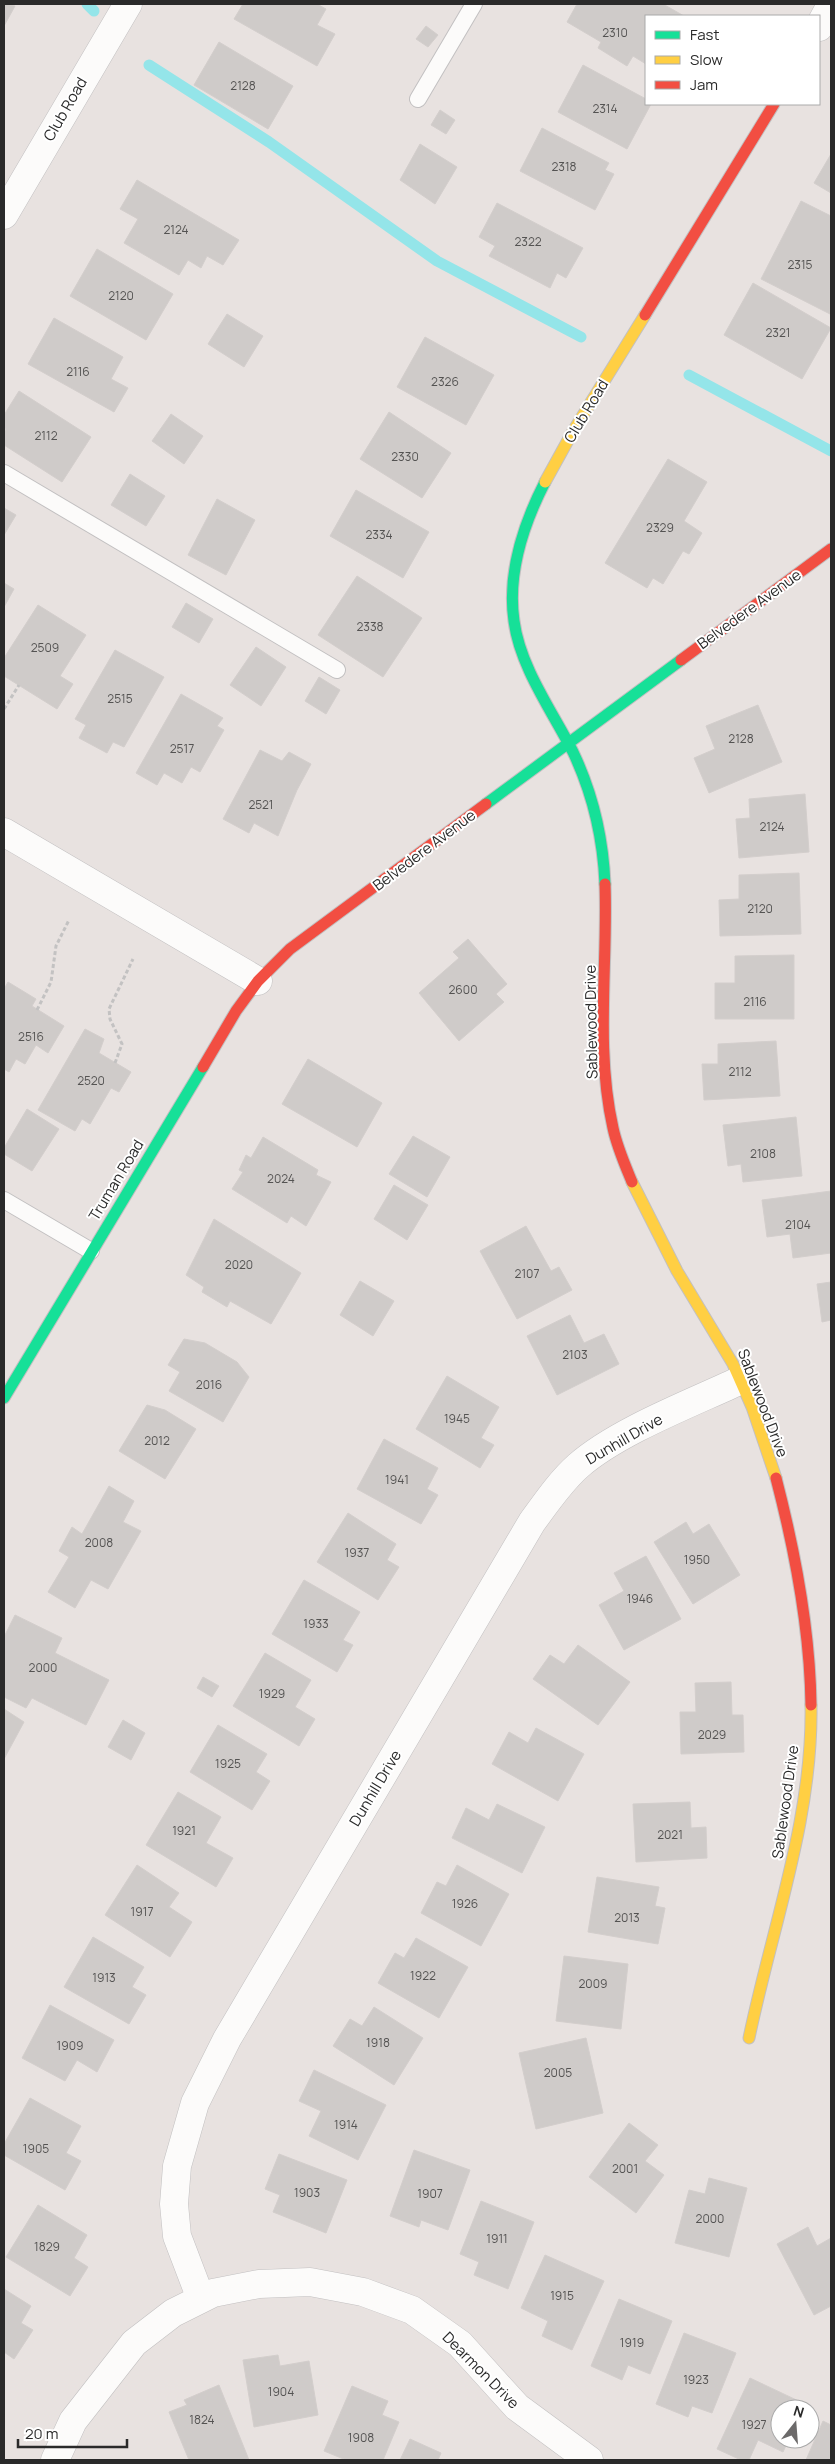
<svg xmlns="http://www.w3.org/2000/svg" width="835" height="2464" font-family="Manrope,sans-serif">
	<rect width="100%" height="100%" fill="#e8e2e0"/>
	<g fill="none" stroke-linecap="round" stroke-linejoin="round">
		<path stroke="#94e5e9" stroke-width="11" d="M 87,4 L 94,11
			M 149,65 L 269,142 L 437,261 L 581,337
			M 689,375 L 831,451"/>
	</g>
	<path fill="#cfcbc9" stroke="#d3cecc" d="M 4,4 L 15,6 L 4,26 Z
		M 243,4 L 317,4 L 326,9 L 317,25 L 335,34 L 317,66 L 234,19 Z
		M 577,4 L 663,4 L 684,16 L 646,16 L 646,64 L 633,56 L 627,66 L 598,48 L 601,42 L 567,22 Z
		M 426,26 L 438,35 L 428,47 L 416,39 Z
		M 219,42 L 293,86 L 268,129 L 194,85 Z
		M 583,65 L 646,99 L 646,104 L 651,104 L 627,149 L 558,112 Z
		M 440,110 L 455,120 L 446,134 L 431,125 Z
		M 542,128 L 609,163 L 605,170 L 614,174 L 595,210 L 520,171 Z
		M 420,144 L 457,167 L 435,204 L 400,180 Z
		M 831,154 L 831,193 L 814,183 Z
		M 137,180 L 239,240 L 223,265 L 207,256 L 201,268 L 188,260 L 179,275 L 124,243 L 138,219 L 120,209 Z
		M 801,201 L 831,216 L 830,314 L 761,279 Z
		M 497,203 L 583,248 L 566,278 L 557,273 L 550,288 L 489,256 L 495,246 L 479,237 Z
		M 97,249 L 173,294 L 146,340 L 70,296 Z
		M 753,283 L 831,328 L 802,379 L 724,335 Z
		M 227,314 L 263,336 L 244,367 L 208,344 Z
		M 54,318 L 123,357 L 111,379 L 128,388 L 114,412 L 28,364 Z
		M 425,337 L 494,375 L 466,425 L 397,387 Z
		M 19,391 L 91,437 L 62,482 L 4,445 L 4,433 L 6,429 L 4,428 L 4,415 Z
		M 389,412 L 451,453 L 422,498 L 360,459 Z
		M 171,414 L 203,436 L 184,464 L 152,441 Z
		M 668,459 L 707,482 L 684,521 L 702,533 L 689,554 L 683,551 L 663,584 L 653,578 L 647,588 L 605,563 Z
		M 130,474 L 165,496 L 146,526 L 111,505 Z
		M 356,490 L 429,532 L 403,578 L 330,536 Z
		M 217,499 L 255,520 L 226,575 L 188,555 Z
		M 4,508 L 16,515 L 4,535 Z
		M 357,576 L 422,618 L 383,677 L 318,635 Z
		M 4,583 L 14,589 L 4,607 Z
		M 186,603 L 213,619 L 199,643 L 172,627 Z
		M 38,605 L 86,635 L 60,676 L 73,684 L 57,709 L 4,676 L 4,658 Z
		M 256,647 L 286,667 L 261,706 L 230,685 Z
		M 115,650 L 164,677 L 124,747 L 113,742 L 107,753 L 79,738 L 86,725 L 75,719 Z
		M 319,677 L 340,690 L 326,714 L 305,701 Z
		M 181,694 L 223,718 L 217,726 L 224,730 L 200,772 L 191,767 L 182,783 L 164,773 L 157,785 L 136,773 Z
		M 758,705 L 782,762 L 709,793 L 694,758 L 715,749 L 706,726 Z
		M 260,750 L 282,761 L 289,752 L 311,764 L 297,790 L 278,836 L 254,823 L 249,833 L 223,819 Z
		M 805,794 L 809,852 L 739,858 L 736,819 L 750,818 L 749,799 Z
		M 799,873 L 801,934 L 720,936 L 719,900 L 739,899 L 739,875 Z
		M 468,939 L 507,984 L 496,994 L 504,1002 L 459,1041 L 419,993 L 459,958 L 453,952 Z
		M 794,955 L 794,1019 L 715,1019 L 715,983 L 735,983 L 735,956 Z
		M 8,982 L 36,999 L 32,1006 L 64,1026 L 48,1053 L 36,1045 L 25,1064 L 16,1059 L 9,1072 L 4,1069 L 4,989 Z
		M 85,1029 L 104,1039 L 99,1053 L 131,1072 L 119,1092 L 111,1088 L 90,1124 L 82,1119 L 75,1131 L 38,1110 Z
		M 776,1041 L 780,1096 L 704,1100 L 702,1064 L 718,1064 L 718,1044 Z
		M 308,1059 L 382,1103 L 357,1147 L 282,1104 Z
		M 27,1109 L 59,1129 L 32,1171 L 4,1154 L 4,1148 Z
		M 796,1117 L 802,1176 L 743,1182 L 741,1164 L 728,1166 L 723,1125 Z
		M 413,1136 L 450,1157 L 427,1197 L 389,1174 Z
		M 263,1137 L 318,1170 L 316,1175 L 331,1182 L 306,1226 L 291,1216 L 287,1223 L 232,1189 L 243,1172 L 239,1170 L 246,1155 L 251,1158 Z
		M 394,1185 L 428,1205 L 407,1240 L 374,1219 Z
		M 831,1191 L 831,1253 L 793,1258 L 790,1234 L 767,1237 L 762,1200 Z
		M 214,1219 L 301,1273 L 271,1324 L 230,1301 L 227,1307 L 202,1292 L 204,1287 L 186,1275 Z
		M 526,1226 L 551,1271 L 559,1267 L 572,1290 L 517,1319 L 480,1251 Z
		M 360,1281 L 394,1301 L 373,1336 L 340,1315 Z
		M 831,1282 L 831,1320 L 822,1322 L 817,1284 Z
		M 570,1315 L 584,1343 L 604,1334 L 619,1364 L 557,1395 L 527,1336 Z
		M 184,1339 L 205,1343 L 237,1362 L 249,1377 L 223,1422 L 169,1391 L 180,1372 L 168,1365 Z
		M 447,1376 L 499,1407 L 481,1438 L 494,1445 L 480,1468 L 416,1429 Z
		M 147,1405 L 165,1410 L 196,1429 L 165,1479 L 119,1451 Z
		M 384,1439 L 438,1468 L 427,1489 L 438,1495 L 421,1524 L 357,1489 Z
		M 109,1486 L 134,1501 L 123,1522 L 141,1531 L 108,1589 L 91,1580 L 75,1608 L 48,1592 L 69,1557 L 59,1551 L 72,1527 L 82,1534 Z
		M 348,1513 L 396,1544 L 387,1560 L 399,1567 L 378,1600 L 317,1562 Z
		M 686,1522 L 693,1534 L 709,1524 L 740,1575 L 693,1604 L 654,1542 Z
		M 646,1556 L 681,1619 L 624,1650 L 599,1605 L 624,1591 L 614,1573 Z
		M 304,1580 L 360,1612 L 343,1640 L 353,1645 L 337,1672 L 272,1634 Z
		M 15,1615 L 62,1638 L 55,1653 L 109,1680 L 86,1725 L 32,1698 L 26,1708 L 4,1697 L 4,1637 Z
		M 578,1645 L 630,1682 L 598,1725 L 533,1679 L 550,1655 L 564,1664 Z
		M 265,1653 L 311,1680 L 295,1707 L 315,1719 L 299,1746 L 233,1706 Z
		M 203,1677 L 219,1686 L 212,1697 L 197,1688 Z
		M 731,1682 L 732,1715 L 743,1715 L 744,1752 L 681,1754 L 680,1712 L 696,1712 L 695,1683 Z
		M 4,1709 L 24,1722 L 4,1759 Z
		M 123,1720 L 145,1733 L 131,1760 L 108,1747 Z
		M 218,1725 L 267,1754 L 256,1772 L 270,1781 L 252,1810 L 190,1772 Z
		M 536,1728 L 584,1754 L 558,1801 L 492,1764 L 509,1732 L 528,1743 Z
		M 178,1792 L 221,1817 L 206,1843 L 233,1858 L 216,1887 L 146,1845 Z
		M 690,1802 L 691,1828 L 706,1827 L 707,1858 L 636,1862 L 633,1804 Z
		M 497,1804 L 545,1827 L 522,1873 L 452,1838 L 466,1808 L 489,1820 Z
		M 137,1865 L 179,1893 L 169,1907 L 192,1922 L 170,1957 L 105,1915 Z
		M 457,1865 L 509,1894 L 481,1946 L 421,1913 L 437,1882 L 446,1886 Z
		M 597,1877 L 659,1887 L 655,1906 L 665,1908 L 658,1944 L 588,1932 Z
		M 93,1937 L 144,1967 L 132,1987 L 146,1995 L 129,2024 L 64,1987 Z
		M 416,1938 L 468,1967 L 439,2018 L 378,1983 L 395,1953 L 404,1958 Z
		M 564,1956 L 628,1964 L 621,2029 L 556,2021 Z
		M 50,2005 L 114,2040 L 97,2072 L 77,2060 L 65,2081 L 22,2058 Z
		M 374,2007 L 423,2038 L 394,2085 L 333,2046 L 350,2019 L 362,2026 Z
		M 586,2038 L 603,2113 L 536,2129 L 519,2053 Z
		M 314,2070 L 386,2105 L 358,2160 L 309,2136 L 321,2111 L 299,2101 Z
		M 30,2098 L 81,2126 L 66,2153 L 81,2161 L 65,2190 L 4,2155 L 4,2144 Z
		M 629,2123 L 658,2145 L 645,2161 L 664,2175 L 636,2213 L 589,2177 Z
		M 414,2150 L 470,2170 L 448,2230 L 421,2220 L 419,2227 L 390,2216 Z
		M 279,2154 L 347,2180 L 326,2233 L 273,2212 L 280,2195 L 265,2189 Z
		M 709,2178 L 747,2188 L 729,2257 L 675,2243 L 689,2190 L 705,2194 Z
		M 481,2201 L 534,2222 L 508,2289 L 474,2275 L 479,2262 L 460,2254 Z
		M 38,2205 L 87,2235 L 74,2258 L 88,2267 L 70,2296 L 6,2257 Z
		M 808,2227 L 817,2246 L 831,2238 L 831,2306 L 814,2315 L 777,2244 Z
		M 545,2255 L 604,2281 L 572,2350 L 542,2336 L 548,2321 L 521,2308 Z
		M 4,2289 L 31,2306 L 21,2323 L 33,2330 L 14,2359 L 4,2352 Z
		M 619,2299 L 672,2321 L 650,2374 L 628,2365 L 622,2380 L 591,2366 Z
		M 684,2333 L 736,2353 L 712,2413 L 692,2406 L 688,2417 L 656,2404 Z
		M 278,2355 L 280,2366 L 309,2361 L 318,2415 L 254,2427 L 243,2360 Z
		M 750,2378 L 805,2404 L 803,2409 L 780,2409 L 780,2439 L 789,2439 L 783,2452 L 758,2440 L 749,2460 L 741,2460 L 717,2449 Z
		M 219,2385 L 249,2460 L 189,2460 L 169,2412 L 187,2405 L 184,2400 Z
		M 352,2386 L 388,2401 L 382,2415 L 399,2422 L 383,2460 L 346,2460 L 324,2451 Z
		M 823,2421 L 831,2425 L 831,2460 L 806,2460 Z
		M 410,2439 L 441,2453 L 438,2460 L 400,2460 Z"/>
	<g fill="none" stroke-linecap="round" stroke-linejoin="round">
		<defs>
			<path id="lane" d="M 418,99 L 474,4
				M 4,473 L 337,670
				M 4,1200 L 91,1251"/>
			<path id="street" d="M 819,27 L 831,5
				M 4,215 L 128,4
				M 4,832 L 258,981
				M 201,2299 L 177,2236 L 174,2204 L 177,2166 L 195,2103 L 227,2039 L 532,1522 C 546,1503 560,1482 578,1466 C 618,1431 692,1403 741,1380
				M 55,2460 L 73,2421 L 134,2343 L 173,2313 L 213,2293 L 259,2284 L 310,2282 L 363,2292 L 412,2310 L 460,2344 L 517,2407 L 589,2460"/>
			<path id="fast" d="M 545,482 C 524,523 507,573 514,621 C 520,667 552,711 573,752 C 593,794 603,836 605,884
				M 486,804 L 681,660
				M 4,1398 L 203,1067"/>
			<path id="slow" d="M 545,482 L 572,433 L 645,315
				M 632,1182 L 677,1271 L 733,1364 L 752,1407 L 776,1478
				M 749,2038 C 772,1927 813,1819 811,1705"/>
			<path id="jam" d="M 645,315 L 774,104
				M 681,660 L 831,549
				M 605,884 C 608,965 595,1048 613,1128 C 617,1147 625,1165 632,1182
				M 203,1067 L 236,1011 L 258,981 L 290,949 L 486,804
				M 776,1478 C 795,1551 810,1629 811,1705"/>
		</defs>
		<use href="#lane" stroke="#c2c0c1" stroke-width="18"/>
		<use href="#street" stroke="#c2c0c1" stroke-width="29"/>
		<use href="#fast" stroke="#c2c0c1" stroke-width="13"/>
		<use href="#slow" stroke="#c2c0c1" stroke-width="13"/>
		<use href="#jam" stroke="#c2c0c1" stroke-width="13"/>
		<path stroke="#c3c2c2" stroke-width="3" stroke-dasharray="4 2.5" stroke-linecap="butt" d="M 4,709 L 19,685
			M 37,1010 L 51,982 L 56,946 L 69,920
			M 115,1063 L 122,1044 L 110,1019 L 109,1009 L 133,959"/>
		<use href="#lane" stroke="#fcfbfa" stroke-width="16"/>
		<use href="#street" stroke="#fcfbfa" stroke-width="28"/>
		<use href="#fast" stroke="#16e098" stroke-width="11"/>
		<use href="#slow" stroke="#ffcf43" stroke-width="11"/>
		<use href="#jam" stroke="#f24e42" stroke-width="11"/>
	</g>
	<g text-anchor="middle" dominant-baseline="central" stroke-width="4" stroke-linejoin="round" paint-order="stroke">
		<g font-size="12" fill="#545352">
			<text x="615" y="32">2310</text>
			<text x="243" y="85">2128</text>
			<text x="605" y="108">2314</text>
			<text x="564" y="166">2318</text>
			<text x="176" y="229">2124</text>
			<text x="528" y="241">2322</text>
			<text x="800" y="264">2315</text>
			<text x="121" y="295">2120</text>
			<text x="778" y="332">2321</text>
			<text x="78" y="371">2116</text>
			<text x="445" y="381">2326</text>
			<text x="46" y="435">2112</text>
			<text x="405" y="456">2330</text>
			<text x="660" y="527">2329</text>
			<text x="379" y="534">2334</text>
			<text x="370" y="626">2338</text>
			<text x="45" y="647">2509</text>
			<text x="120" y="698">2515</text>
			<text x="741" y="738">2128</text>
			<text x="182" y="748">2517</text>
			<text x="261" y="804">2521</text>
			<text x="772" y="826">2124</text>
			<text x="760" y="908">2120</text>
			<text x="463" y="989">2600</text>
			<text x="755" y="1001">2116</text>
			<text x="31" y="1036">2516</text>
			<text x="740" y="1071">2112</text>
			<text x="91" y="1080">2520</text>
			<text x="763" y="1153">2108</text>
			<text x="281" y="1178">2024</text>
			<text x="798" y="1224">2104</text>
			<text x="239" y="1264">2020</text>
			<text x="527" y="1273">2107</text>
			<text x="575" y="1354">2103</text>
			<text x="209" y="1384">2016</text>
			<text x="457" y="1418">1945</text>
			<text x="157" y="1440">2012</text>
			<text x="397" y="1479">1941</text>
			<text x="99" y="1542">2008</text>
			<text x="357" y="1552">1937</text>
			<text x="697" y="1559">1950</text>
			<text x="640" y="1598">1946</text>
			<text x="316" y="1623">1933</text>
			<text x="43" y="1667">2000</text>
			<text x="272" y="1693">1929</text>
			<text x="712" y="1734">2029</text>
			<text x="228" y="1763">1925</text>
			<text x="184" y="1830">1921</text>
			<text x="670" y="1834">2021</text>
			<text x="465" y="1903">1926</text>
			<text x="142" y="1911">1917</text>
			<text x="627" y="1917">2013</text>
			<text x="423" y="1975">1922</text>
			<text x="104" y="1977">1913</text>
			<text x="593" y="1983">2009</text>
			<text x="378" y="2042">1918</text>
			<text x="70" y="2045">1909</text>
			<text x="558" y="2072">2005</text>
			<text x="346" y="2124">1914</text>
			<text x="36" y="2148">1905</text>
			<text x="625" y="2168">2001</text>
			<text x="307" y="2192">1903</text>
			<text x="430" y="2193">1907</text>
			<text x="710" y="2218">2000</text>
			<text x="497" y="2238">1911</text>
			<text x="47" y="2246">1829</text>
			<text x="562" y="2295">1915</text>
			<text x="632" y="2342">1919</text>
			<text x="696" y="2379">1923</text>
			<text x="281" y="2391">1904</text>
			<text x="202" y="2419">1824</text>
			<text x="754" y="2424">1927</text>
			<text x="361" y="2437">1908</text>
		</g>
		<g font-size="15" fill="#2a2a2a" stroke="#fff">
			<text transform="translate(65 109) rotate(-60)">Club Road</text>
			<text transform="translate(586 411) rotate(-59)">Club Road</text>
			<text transform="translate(749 609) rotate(-36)">Belvedere Avenue</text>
			<text transform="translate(424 850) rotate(-37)">Belvedere Avenue</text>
			<text transform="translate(591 1022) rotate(-91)">Sablewood Drive</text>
			<text transform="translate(116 1180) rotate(-59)">Truman Road</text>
			<text transform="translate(763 1403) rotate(69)">Sablewood Drive</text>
			<text transform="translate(624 1439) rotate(-30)">Dunhill Drive</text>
			<text transform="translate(375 1788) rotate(-59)">Dunhill Drive</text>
			<text transform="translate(785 1802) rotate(-82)">Sablewood Drive</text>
			<text transform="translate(481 2370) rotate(45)">Dearmon Drive</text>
		</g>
	</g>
	<rect width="835" height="2464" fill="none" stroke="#2a2a2a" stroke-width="10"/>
	<rect x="645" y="15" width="175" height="90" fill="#ffffff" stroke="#aaaaaa"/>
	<rect x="655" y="31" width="25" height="8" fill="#16e098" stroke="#aaaaaa"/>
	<text x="690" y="40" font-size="15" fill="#2a2a2a">Fast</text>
	<rect x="655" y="56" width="25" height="8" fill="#ffcf43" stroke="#aaaaaa"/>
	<text x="690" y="65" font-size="15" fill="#2a2a2a">Slow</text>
	<rect x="655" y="81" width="25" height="8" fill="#f24e42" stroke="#aaaaaa"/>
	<text x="690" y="90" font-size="15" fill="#2a2a2a">Jam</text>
	<g transform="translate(795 2424) rotate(17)"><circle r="24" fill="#ffffff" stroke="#aaaaaa"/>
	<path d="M0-4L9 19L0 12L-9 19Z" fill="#6c6a6a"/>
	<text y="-8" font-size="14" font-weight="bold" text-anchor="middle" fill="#2a2a2a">N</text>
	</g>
	<path d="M18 2439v8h109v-8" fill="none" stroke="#2a2a2a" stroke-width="2.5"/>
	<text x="25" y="2439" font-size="15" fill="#2a2a2a" stroke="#ffffff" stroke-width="4" paint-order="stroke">20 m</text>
</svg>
